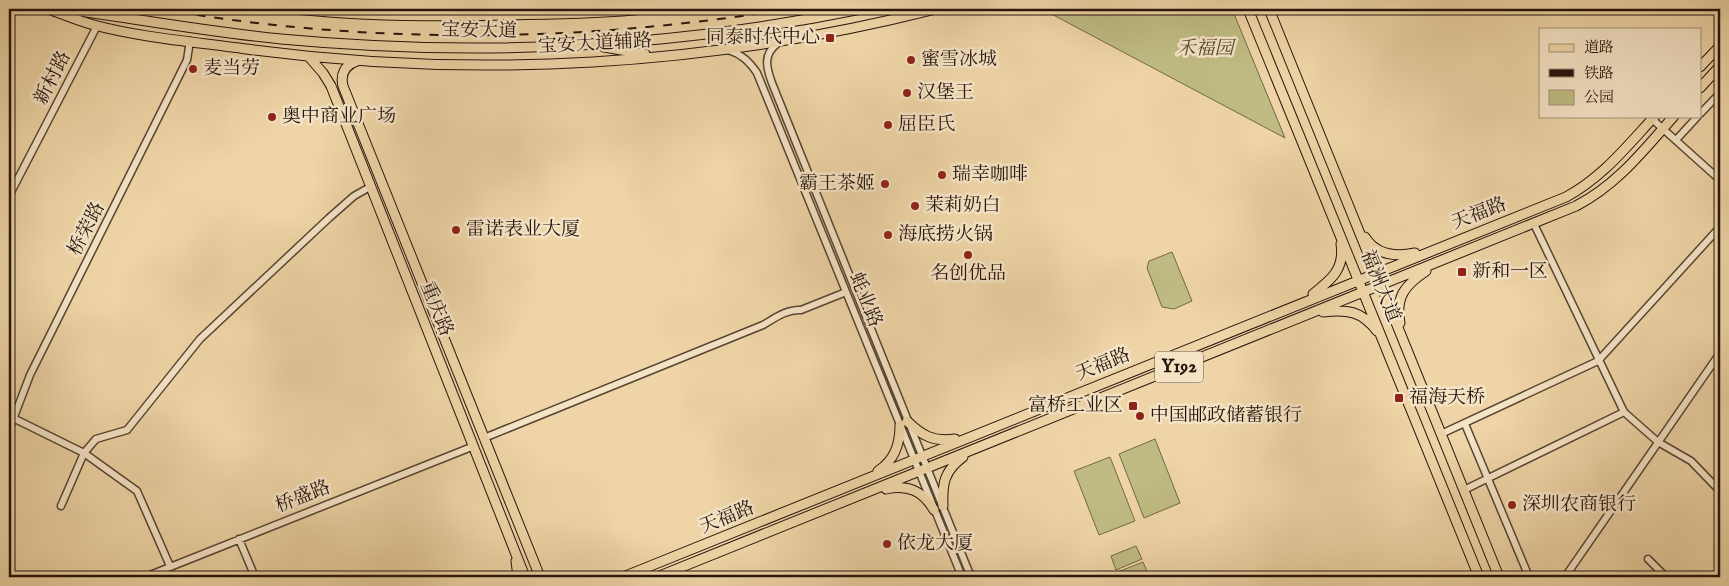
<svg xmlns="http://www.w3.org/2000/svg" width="1729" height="586" font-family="'IM FELL English','Noto Serif SC',serif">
	<rect width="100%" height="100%" fill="#eed4a6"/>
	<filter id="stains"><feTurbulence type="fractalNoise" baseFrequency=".004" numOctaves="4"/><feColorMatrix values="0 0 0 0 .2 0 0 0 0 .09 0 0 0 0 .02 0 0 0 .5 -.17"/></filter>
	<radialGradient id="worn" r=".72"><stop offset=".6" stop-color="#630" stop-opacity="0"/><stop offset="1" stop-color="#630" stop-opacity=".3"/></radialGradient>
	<path fill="#bfbb82" stroke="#726847" d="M 1042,9 L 1232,9 L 1285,138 Z
		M 1172,252 L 1192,301 L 1174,309 L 1162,307 L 1147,268 L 1149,261 Z
		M 1155,439 L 1180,503 L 1144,518 L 1119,454 Z
		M 1110,457 L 1135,521 L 1099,535 L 1074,471 Z
		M 1136,546 L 1142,559 L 1116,570 L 1111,556 Z
		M 1143,562 L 1149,576 L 1120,577 L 1118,572 Z"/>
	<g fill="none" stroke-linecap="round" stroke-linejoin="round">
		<defs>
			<path id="minor" d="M 778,43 C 763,54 766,67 772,83 L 971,577
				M 728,50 C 741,54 749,61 757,73 L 962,577
				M 1700,114 L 1720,93
				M 1652,119 L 1720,180
				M 1676,140 L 1698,116
				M 9,196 L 97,26
				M 1534,224 L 1624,412 L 1658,442 L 1691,461 L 1720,491
				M 9,416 L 84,453 L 137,491 L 170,566
				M 1465,424 L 1529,577
				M 9,430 L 30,375 L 187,60 L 190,41
				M 1441,434 L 1598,361 L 1720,227
				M 484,438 L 763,325 C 775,318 787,309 801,310 L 846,292
				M 1464,490 L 1624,412
				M 61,506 L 84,453 L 96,439 L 127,430 L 200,339 L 329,218 L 354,196 L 370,187
				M 239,539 L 255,577
				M 1648,559 L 1666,577
				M 145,577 L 474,446
				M 1565,577 L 1720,353"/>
			<path id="major" d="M 48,9 C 63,14 78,21 94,25 C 143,38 196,42 246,49 C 476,80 711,66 936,9
				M 66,9 C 137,19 209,32 281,39 C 474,57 670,48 861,9
				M 294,9 C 364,16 433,17 503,15 C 550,14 597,14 644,9
				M 1248,9 L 1479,577
				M 1269,9 L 1499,577
				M 604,47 L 645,54
				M 309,57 L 323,73 L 331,86 L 525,577
				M 357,61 C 345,65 340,74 343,86 L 540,577
				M 1700,67 L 1720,46
				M 1700,88 L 1720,66
				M 1365,237 C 1376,255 1395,257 1415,253
				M 1313,294 C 1331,280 1345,269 1341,244
				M 1323,312 C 1347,309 1362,311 1377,331
				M 1400,323 C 1395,297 1405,285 1426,271
				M 907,421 C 922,436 934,442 955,439
				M 878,471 C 895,460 900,444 900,425
				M 886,489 C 908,484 923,491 934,510
				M 943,506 C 942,484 944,471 963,457
				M 516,561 L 518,577
				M 623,577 L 1566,197 C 1603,177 1627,146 1655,116
				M 657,577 L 1576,206 C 1617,185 1644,150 1674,116"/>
		</defs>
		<use href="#minor" stroke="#574432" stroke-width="9"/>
		<use href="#major" stroke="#25140c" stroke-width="11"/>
		<use href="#minor" stroke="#f4e3c5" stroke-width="6"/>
		<use href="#major" stroke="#eed4a6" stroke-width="9"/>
		<path stroke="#25140c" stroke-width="2" stroke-dasharray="9 9" stroke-linecap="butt" d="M 161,9 C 366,45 582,43 787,9"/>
	</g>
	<g fill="#8f2418" stroke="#f4e3c5" stroke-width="2">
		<rect x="825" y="33" width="10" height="10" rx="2.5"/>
		<circle cx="911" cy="60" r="5"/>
		<circle cx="193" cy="69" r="5"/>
		<circle cx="907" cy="93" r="5"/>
		<circle cx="272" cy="117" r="5"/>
		<circle cx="888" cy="125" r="5"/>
		<circle cx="942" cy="175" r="5"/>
		<circle cx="885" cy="184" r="5"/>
		<circle cx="915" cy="206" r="5"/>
		<circle cx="456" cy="230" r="5"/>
		<circle cx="888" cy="235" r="5"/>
		<circle cx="968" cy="255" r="5"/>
		<rect x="1457" y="267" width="10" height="10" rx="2.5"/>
		<rect x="1394" y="393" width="10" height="10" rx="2.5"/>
		<rect x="1128" y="401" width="10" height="10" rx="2.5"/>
		<circle cx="1140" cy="416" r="5"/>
		<circle cx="1512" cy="505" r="5"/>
		<circle cx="887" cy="544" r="5"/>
	</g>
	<g text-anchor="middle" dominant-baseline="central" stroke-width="5" stroke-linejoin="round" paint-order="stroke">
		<rect fill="#f4e3c5" stroke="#635244" stroke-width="1" x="1155" y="351.5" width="48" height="31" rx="4"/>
		<g font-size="18" font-weight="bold" fill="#25140c">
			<text x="1179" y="367">Y192</text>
		</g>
		<g font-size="19" fill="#25140c" stroke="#f4e3c5">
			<text transform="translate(479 31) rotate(1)">宝安大道</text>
			<text transform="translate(595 44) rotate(-3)">宝安大道辅路</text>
			<text transform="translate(53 78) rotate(-63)">新村路</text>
			<text transform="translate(1479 214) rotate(-21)">天福路</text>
			<text transform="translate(87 229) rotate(-63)">桥荣路</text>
			<text transform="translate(1380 286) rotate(68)">福洲大道</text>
			<text transform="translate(865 300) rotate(68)">蚝业路</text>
			<text transform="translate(436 309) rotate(68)">重庆路</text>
			<text transform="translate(1103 365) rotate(-22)">天福路</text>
			<text transform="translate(303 497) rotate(-21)">桥盛路</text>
			<text transform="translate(727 518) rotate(-22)">天福路</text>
		</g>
		<g font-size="19" fill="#25140c" stroke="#f4e3c5" text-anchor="start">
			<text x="820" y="38" text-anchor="end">同泰时代中心</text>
			<text x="921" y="60">蜜雪冰城</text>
			<text x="203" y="69">麦当劳</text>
			<text x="917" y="93">汉堡王</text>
			<text x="282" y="117">奥中商业广场</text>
			<text x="898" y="125">屈臣氏</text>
			<text x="952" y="175">瑞幸咖啡</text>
			<text x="875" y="184" text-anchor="end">霸王茶姬</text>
			<text x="925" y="206">茉莉奶白</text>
			<text x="466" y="230">雷诺表业大厦</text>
			<text x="898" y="235">海底捞火锅</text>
			<text x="1472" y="272">新和一区</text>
			<text x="968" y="274" text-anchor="middle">名创优品</text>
			<text x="1409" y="398">福海天桥</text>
			<text x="1123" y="406" text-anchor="end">富桥工业区</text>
			<text x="1150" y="416">中国邮政储蓄银行</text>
			<text x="1522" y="505">深圳农商银行</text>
			<text x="897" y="544">依龙大厦</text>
		</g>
		<g font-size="19" font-style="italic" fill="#53462f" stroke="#f4e3c5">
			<text x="1205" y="49">禾福园</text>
		</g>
	</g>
	<rect width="1729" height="586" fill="none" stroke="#eed4a6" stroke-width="30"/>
	<rect x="10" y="10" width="1709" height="566" fill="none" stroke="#25140c" stroke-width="2.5"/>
	<rect x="15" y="15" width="1699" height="556" fill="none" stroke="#25140c"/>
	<rect x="1539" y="28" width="162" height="90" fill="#f4e3c5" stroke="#a1907b"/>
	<rect x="1549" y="44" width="25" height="8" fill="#eed4a6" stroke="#a1907b"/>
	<text x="1584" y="52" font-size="15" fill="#25140c">道路</text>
	<rect x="1549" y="69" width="25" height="8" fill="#25140c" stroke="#a1907b"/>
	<text x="1584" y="78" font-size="15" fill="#25140c">铁路</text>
	<rect x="1549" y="90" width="25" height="15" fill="#bfbb82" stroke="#a1907b"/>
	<text x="1584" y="102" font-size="15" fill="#25140c">公园</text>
	<rect width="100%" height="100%" filter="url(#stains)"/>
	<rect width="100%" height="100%" fill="url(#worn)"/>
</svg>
